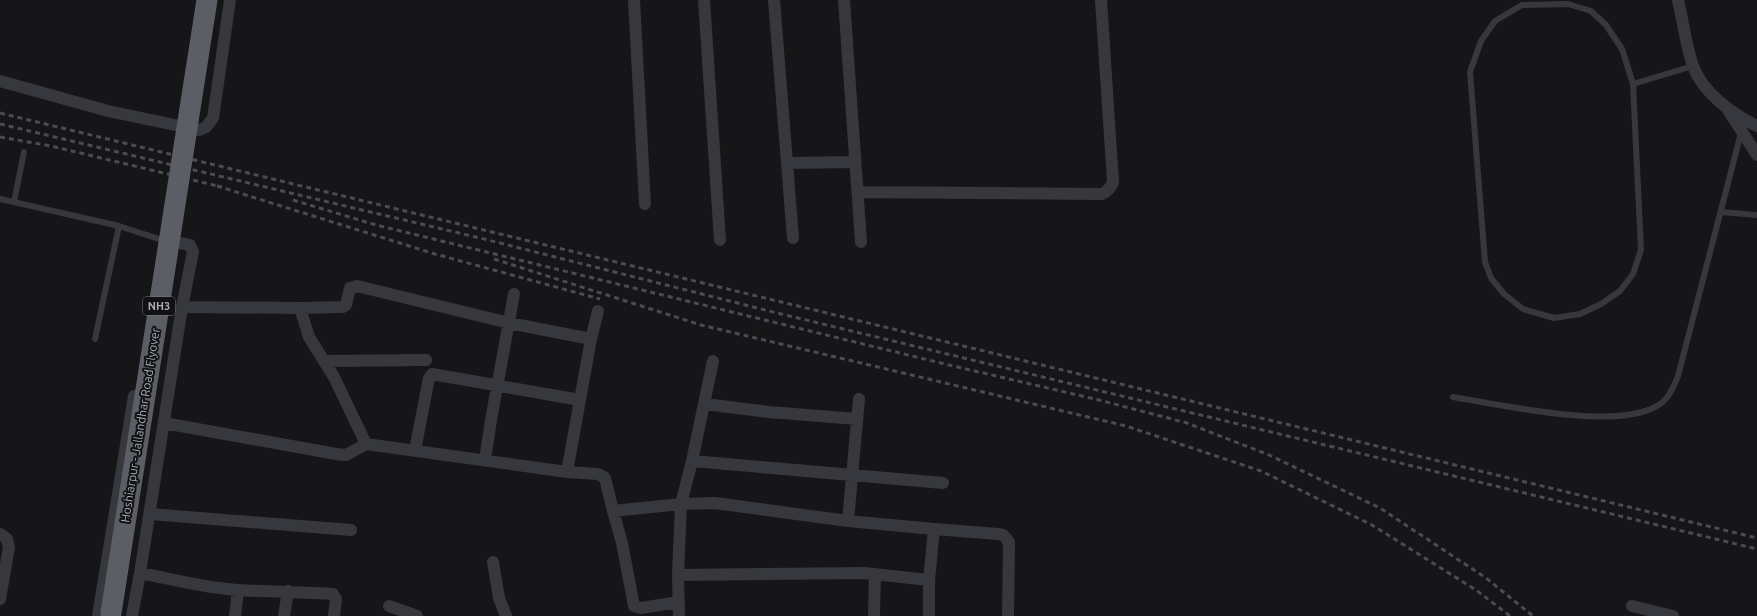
<svg xmlns="http://www.w3.org/2000/svg" width="1757" height="616" font-family="Ubuntu,sans-serif">
	<rect width="100%" height="100%" fill="#161618"/>
	<g fill="none" stroke-linecap="round" stroke-linejoin="round">
		<path stroke="#37383d" stroke-width="6" d="M 1568,4 L 1591,11 L 1606,25 L 1622,49 L 1633,84 L 1641,250 L 1633,274 L 1620,291 L 1601,304 L 1580,314 L 1554,318 L 1523,309 L 1504,294 L 1491,278 L 1485,262 L 1470,72 L 1481,41 L 1495,21 L 1522,5 Z
			M 1633,84 L 1693,66
			M 0,199 L 119,226 L 162,240
			M 14,202 L 24,152
			M 1721,212 L 1757,215
			M 95,339 L 119,226
			M 1453,397 C 1502,405 1612,430 1655,407 C 1668,401 1673,388 1678,376 L 1741,133"/>
		<path stroke="#37383d" stroke-width="12" d="M 634,0 L 645,204
			M 704,0 L 720,240
			M 774,0 L 793,238
			M 844,0 L 861,242
			M 1678,0 C 1683,21 1686,46 1693,66 C 1703,93 1732,114 1757,126
			M 0,81 L 108,111 L 199,130 L 206,127 L 213,118 L 230,0
			M 1728,110 L 1757,155
			M 787,163 L 855,162
			M 858,192 L 1102,194 C 1108,191 1111,188 1113,182 L 1101,0
			M 182,307 L 300,308 L 309,337 L 334,377 L 366,444 L 567,472 L 598,474 L 605,478 L 613,511
			M 300,308 L 343,307 L 346,305 L 350,288 L 357,286 L 509,323 L 591,339
			M 325,361 L 426,360
			M 705,404 L 769,412 L 857,419
			M 164,423 L 336,454 L 346,455 L 366,444
			M 415,450 L 429,378 L 432,374 L 580,400
			M 485,460 L 491,420 L 514,294
			M 692,461 L 943,483
			M 567,472 L 591,339 L 598,311
			M 150,514 L 351,530
			M 848,521 L 859,399
			M 0,534 L 7,539 L 9,547 L 0,599
			M 493,562 L 499,598 L 506,616
			M 140,573 C 172,579 205,588 238,590 C 270,592 302,592 333,594 L 336,599 L 334,616
			M 678,575 L 864,573 L 929,580
			M 679,602 L 641,608 L 634,606 L 622,543 L 613,511 L 681,504 L 692,461 L 713,361
			M 389,606 L 417,616
			M 1632,606 L 1673,616
			M 98,616 L 134,396
			M 132,616 L 140,573 L 182,307 L 193,252 L 190,245 L 165,240
			M 235,616 L 238,590
			M 284,616 L 288,591
			M 679,616 L 678,575 L 681,504 L 715,503 L 848,521 L 934,529
			M 874,616 L 875,574
			M 929,616 L 929,580 L 934,529 L 998,534 L 1003,535 L 1009,542 L 1008,616"/>
		<path stroke="#4a4c52" stroke-width="3" stroke-dasharray="5 4" stroke-linecap="butt" d="M 0,113 L 1757,538
			M 0,124 L 480,238 L 777,313 L 1757,549
			M 0,137 L 51,146 L 222,187
			M 217,186 L 435,254 L 600,299
			M 293,200 L 376,225 L 949,365 L 1099,400 L 1187,423 L 1269,455 L 1380,508 L 1486,578 L 1533,616
			M 494,259 L 701,325 L 1126,426 L 1261,471 L 1372,525 L 1476,590 L 1510,616"/>
		<path stroke="#5b5e65" stroke-width="21" d="M 111,613 L 207,0"/>
	</g>
	<g text-anchor="middle" dominant-baseline="central" stroke-width="4" stroke-linejoin="round" paint-order="stroke">
		<rect fill="#111113" stroke="#7b7e86" stroke-width="1" x="143" y="297" width="32" height="18" rx="3"/>
		<g font-size="11" font-weight="bold" fill="#a8adb8">
			<text x="159" y="306">NH3</text>
		</g>
		<g font-size="12" fill="#a8adb8" stroke="#111113">
			<text transform="translate(140 425) rotate(-81)">Hoshiarpur - Jallandhar Road Flyover</text>
		</g>
	</g>
</svg>
